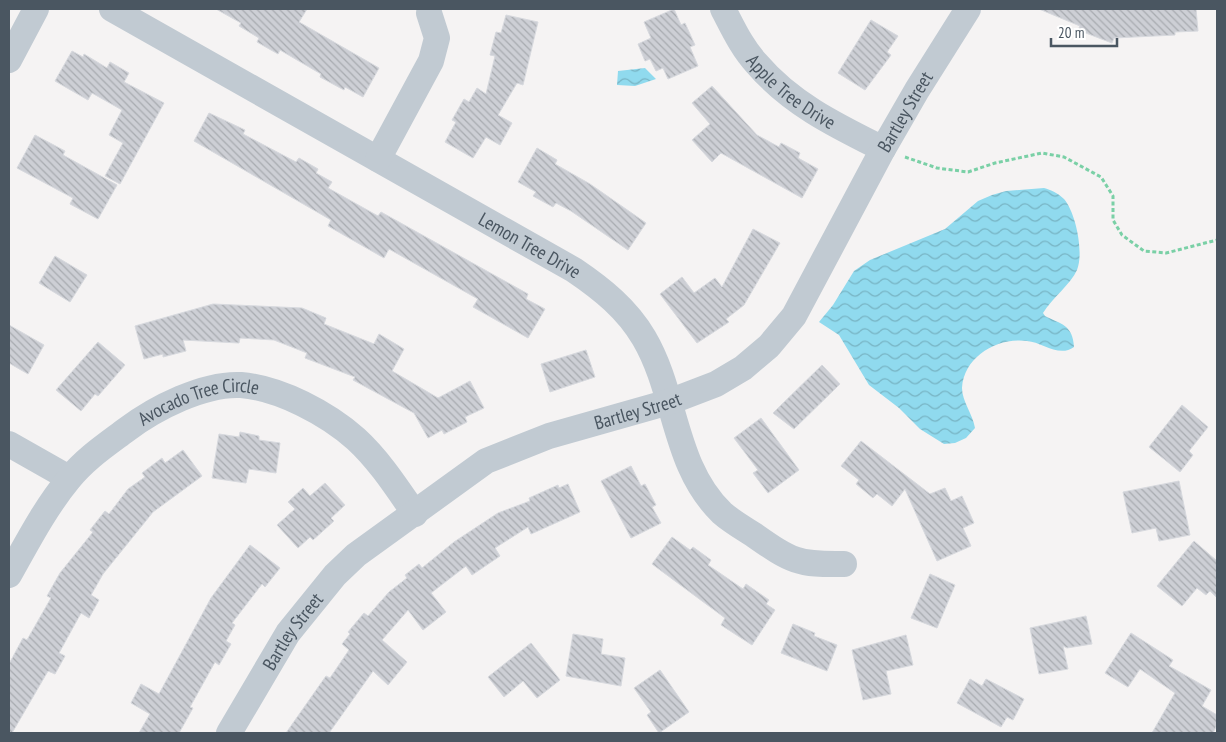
<svg xmlns="http://www.w3.org/2000/svg" width="1226" height="742" font-family="'PT Sans Narrow',sans-serif">
	<defs>
		<pattern id="water-waves" width="16" height="10" patternUnits="userSpaceOnUse" patternTransform="scale(1.25)"><rect width="16" height="10" fill="#90daee"/><path d="M0 5q4-4 8 0t8 0" fill="none" stroke="#78b4c4"/></pattern>
		<pattern id="building-back-hatch" width="6" height="6" patternUnits="userSpaceOnUse" patternTransform="scale(1.25)"><rect width="6" height="6" fill="#cdcfd5"/><path d="M-1 5l2 2M0 0l6 6M5-1l2 2" fill="none" stroke="#a8abb0"/></pattern>
	</defs>
	<rect width="100%" height="100%" fill="#f5f3f3"/>
	<path fill="url(#water-waves)" d="M 645,68 L 656,79 L 635,86 L 617,85 L 618,71 Z
		M 1044,188 C 1051,190 1058,193 1064,199 C 1076,213 1084,253 1077,270 C 1071,284 1052,298 1043,313 L 1045,316 C 1061,324 1073,325 1074,347 C 1059,358 1042,342 1027,341 C 998,337 964,356 962,388 C 962,401 973,415 975,428 L 966,438 L 955,443 L 944,444 L 920,429 L 899,408 L 869,385 L 839,335 L 819,322 L 833,305 L 854,271 L 870,260 L 945,229 L 978,201 L 992,195 L 1006,191 Z"/>
	<path fill="url(#building-back-hatch)" stroke="#d7d9de" d="M 216,9 L 307,9 L 299,22 L 379,68 L 363,97 L 345,87 L 344,90 L 320,77 L 321,74 L 280,50 L 278,54 L 257,42 L 259,38 L 239,26 L 241,23 Z
		M 674,9 L 681,25 L 685,23 L 695,45 L 690,47 L 698,66 L 668,79 L 663,68 L 656,71 L 650,59 L 645,61 L 638,44 L 651,38 L 644,22 Z
		M 1039,9 L 1196,9 L 1198,31 L 1175,32 L 1175,35 L 1114,38 L 1112,43 L 1078,30 L 1080,26 Z
		M 506,15 L 538,22 L 523,85 L 517,83 L 498,115 L 512,123 L 500,145 L 486,137 L 473,158 L 445,142 L 456,122 L 452,120 L 464,99 L 469,102 L 477,88 L 486,94 L 495,56 L 490,55 L 496,32 L 501,33 Z
		M 871,20 L 898,36 L 887,52 L 891,55 L 865,90 L 838,73 Z
		M 72,51 L 83,57 L 84,54 L 107,68 L 110,62 L 129,73 L 124,82 L 164,103 L 120,184 L 105,176 L 123,143 L 109,135 L 122,110 L 92,93 L 88,100 L 55,81 Z
		M 712,86 L 757,135 L 779,147 L 781,143 L 800,153 L 798,158 L 818,169 L 802,198 L 721,153 L 712,162 L 692,140 L 710,124 L 692,103 Z
		M 209,113 L 245,130 L 243,134 L 296,162 L 299,158 L 318,169 L 316,173 L 332,182 L 328,188 L 378,216 L 381,212 L 528,294 L 526,299 L 545,309 L 528,338 L 473,307 L 478,299 L 389,249 L 384,258 L 328,226 L 331,220 L 194,141 Z
		M 35,135 L 65,151 L 63,155 L 117,185 L 98,219 L 70,204 L 73,198 L 17,168 Z
		M 537,148 L 557,160 L 555,164 L 590,184 L 646,223 L 628,250 L 571,211 L 556,203 L 553,207 L 533,196 L 536,192 L 518,182 Z
		M 753,229 L 780,243 L 744,305 L 726,319 L 729,322 L 697,343 L 660,294 L 682,277 L 694,293 L 715,278 L 722,287 Z
		M 55,256 L 87,275 L 70,302 L 39,283 Z
		M 213,304 L 302,308 L 326,318 L 324,324 L 374,344 L 379,334 L 404,349 L 392,371 L 438,398 L 470,381 L 484,408 L 465,417 L 467,422 L 444,434 L 442,430 L 428,438 L 414,413 L 353,380 L 355,377 L 305,358 L 307,353 L 274,340 L 240,338 L 239,343 L 183,340 L 186,351 L 163,357 L 163,354 L 144,359 L 135,326 Z
		M 9,325 L 44,345 L 28,374 L 9,363 Z
		M 98,342 L 125,365 L 98,396 L 95,394 L 81,411 L 56,390 Z
		M 586,350 L 595,377 L 550,392 L 541,364 Z
		M 822,365 L 840,384 L 794,429 L 773,413 Z
		M 1182,405 L 1208,427 L 1189,451 L 1193,455 L 1180,472 L 1149,447 Z
		M 761,418 L 799,470 L 768,493 L 753,473 L 758,470 L 734,438 Z
		M 240,432 L 259,436 L 259,440 L 280,443 L 276,473 L 249,469 L 246,483 L 212,478 L 219,434 L 239,437 Z
		M 861,441 L 930,494 L 945,488 L 951,501 L 962,496 L 974,523 L 963,528 L 971,546 L 937,561 L 905,489 L 892,506 L 877,494 L 873,498 L 856,484 L 859,480 L 841,466 Z
		M 183,450 L 202,476 L 153,512 L 103,574 L 91,595 L 99,600 L 89,618 L 81,613 L 59,653 L 65,656 L 55,674 L 48,671 L 12,733 L 9,733 L 9,664 L 23,638 L 27,640 L 51,598 L 47,596 L 60,573 L 93,532 L 90,530 L 105,511 L 109,514 L 128,489 L 145,477 L 142,473 L 162,458 L 165,463 Z
		M 631,466 L 641,486 L 645,484 L 656,505 L 652,507 L 661,523 L 631,538 L 601,481 Z
		M 1179,481 L 1190,535 L 1159,541 L 1156,528 L 1132,533 L 1123,492 Z
		M 325,483 L 345,505 L 331,518 L 334,521 L 313,540 L 310,537 L 298,548 L 277,525 L 295,509 L 288,502 L 303,488 L 310,496 Z
		M 568,484 L 580,512 L 531,534 L 528,527 L 495,548 L 500,556 L 472,575 L 466,566 L 431,593 L 446,612 L 423,630 L 408,610 L 382,640 L 407,662 L 388,685 L 373,671 L 329,733 L 286,733 L 326,676 L 330,678 L 349,650 L 342,644 L 350,634 L 348,632 L 364,613 L 368,616 L 389,592 L 407,578 L 405,575 L 419,564 L 422,568 L 454,542 L 498,513 L 530,501 L 529,498 L 558,485 L 559,488 Z
		M 672,537 L 690,550 L 693,547 L 711,560 L 708,565 L 743,589 L 746,584 L 769,600 L 766,604 L 775,610 L 752,645 L 721,625 L 725,618 L 652,564 Z
		M 1194,541 L 1217,561 L 1217,598 L 1210,591 L 1206,595 L 1197,588 L 1182,606 L 1157,586 Z
		M 250,545 L 280,568 L 265,587 L 262,584 L 232,623 L 235,625 L 226,641 L 231,644 L 219,665 L 215,662 L 190,707 L 193,708 L 179,733 L 139,733 L 150,714 L 131,703 L 141,684 L 159,694 L 211,598 Z
		M 930,574 L 955,585 L 937,628 L 911,618 Z
		M 1086,616 L 1092,644 L 1067,648 L 1063,646 L 1068,669 L 1039,674 L 1030,628 Z
		M 793,624 L 815,633 L 814,636 L 837,645 L 827,671 L 781,653 Z
		M 1131,633 L 1173,660 L 1169,666 L 1211,690 L 1202,706 L 1217,715 L 1217,725 L 1213,733 L 1152,733 L 1175,693 L 1140,669 L 1128,687 L 1105,673 Z
		M 573,634 L 603,639 L 601,654 L 625,658 L 621,686 L 566,676 Z
		M 906,635 L 913,665 L 886,671 L 891,694 L 863,700 L 852,650 Z
		M 531,643 L 560,680 L 537,698 L 523,681 L 504,697 L 488,677 Z
		M 660,670 L 689,712 L 659,733 L 647,715 L 651,712 L 634,688 Z
		M 970,679 L 982,686 L 986,679 L 1024,699 L 1013,720 L 1007,717 L 1001,727 L 957,703 Z"/>
	<g fill="none" stroke-linecap="round" stroke-linejoin="round">
		<path stroke="#7ad0a6" stroke-width="3" stroke-dasharray="4 2.5" stroke-linecap="butt" d="M 905,157 L 937,168 L 968,172 L 995,163 L 1042,153 L 1064,157 L 1101,177 L 1113,196 L 1113,220 L 1122,235 L 1144,251 L 1166,253 L 1217,240"/>
		<g stroke="#c1cad2" stroke-width="26">
			<path id="s1" d="M 112,9 L 574,270 C 602,289 627,309 644,338 C 677,394 673,466 722,513 C 731,521 743,528 754,535 C 791,561 798,565 844,564"/>
			<path id="s2" d="M 723,9 C 733,28 742,48 757,64 C 791,104 837,126 883,149"/>
			<path d="M 9,60 L 36,9"/>
			<path d="M 378,159 L 431,61 L 437,38 L 429,13"/>
			<path d="M 9,444 L 69,478"/>
			<path id="s3" d="M 9,575 C 27,543 45,508 69,479 C 85,459 106,445 126,430 C 155,408 204,383 241,385 C 280,388 328,414 356,439 C 379,460 397,488 415,514"/>
			<path id="s4" d="M 229,733 L 288,633 L 335,575 L 356,555 L 486,461 L 549,436 L 669,402 L 716,384 L 743,368 L 769,346 L 794,316 L 883,149 L 917,90 L 968,9"/>
		</g>
	</g>
	<g text-anchor="middle" dominant-baseline="central" stroke-width="4" stroke-linejoin="round" paint-order="stroke">
		<g font-size="19" fill="#4a5661" stroke="#fff">
			<text stroke="none"><textPath href="#s2" startOffset="109">Apple Tree Drive</textPath></text>
			<text stroke="none"><textPath href="#s4" startOffset="960">Bartley Street</textPath></text>
			<text stroke="none"><textPath href="#s1" startOffset="480">Lemon Tree Drive</textPath></text>
			<text stroke="none"><textPath href="#s3" startOffset="269">Avocado Tree Circle</textPath></text>
			<text stroke="none"><textPath href="#s4" startOffset="540">Bartley Street</textPath></text>
			<text stroke="none"><textPath href="#s4" startOffset="120">Bartley Street</textPath></text>
		</g>
	</g>
	<rect width="1226" height="742" fill="none" stroke="#4a5661" stroke-width="20"/>
	<path d="M1051 38v8h66v-8" fill="none" stroke="#4a5661" stroke-width="2.5"/>
	<text x="1058" y="38" font-size="15" fill="#4a5661" stroke="#ffffff" stroke-width="4" paint-order="stroke">20 m</text>
</svg>
